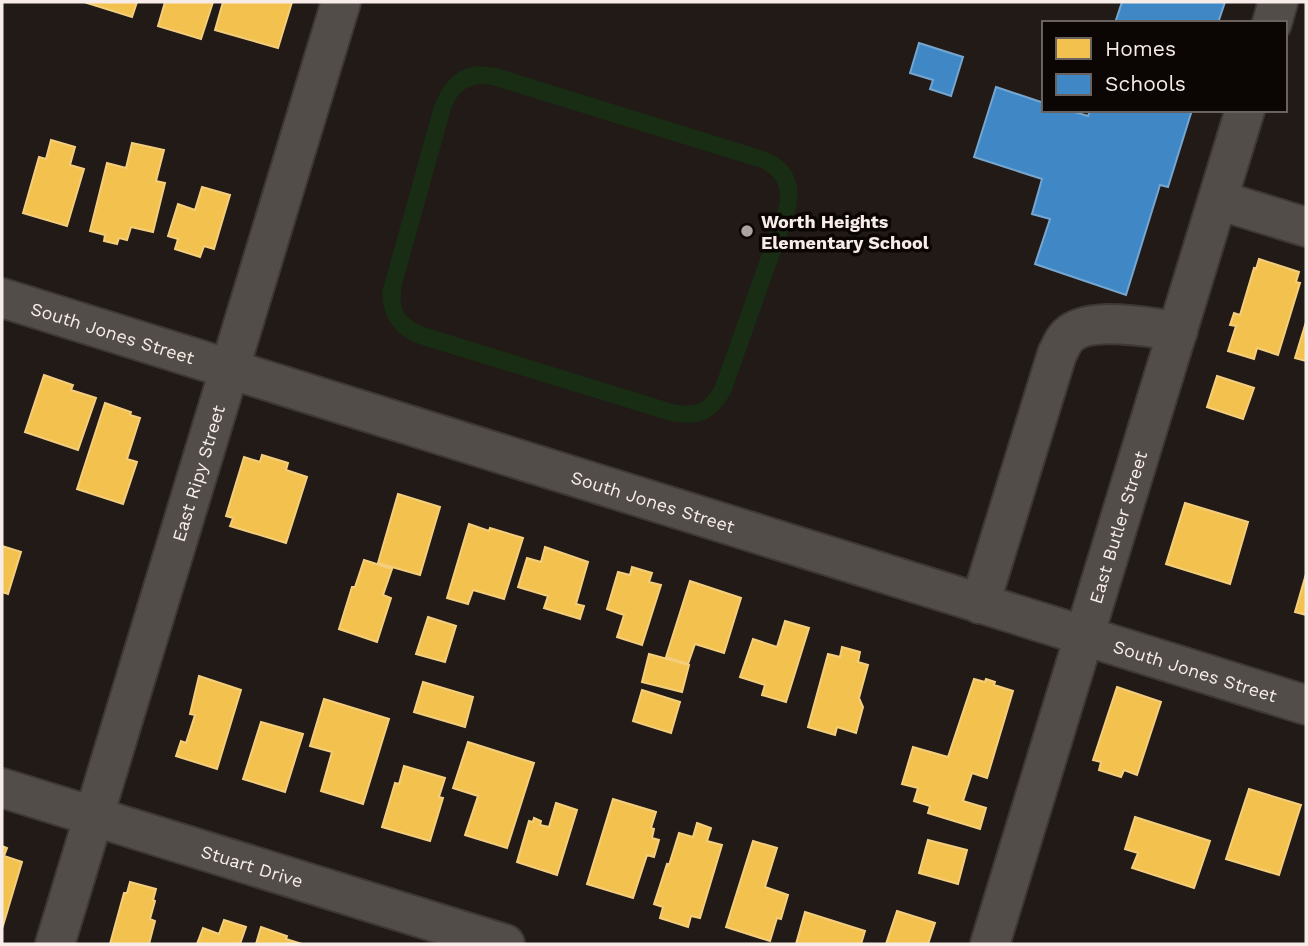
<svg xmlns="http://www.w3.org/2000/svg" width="1308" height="946" font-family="'Work Sans',sans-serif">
	<rect width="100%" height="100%" fill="#211a16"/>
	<path fill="#182d13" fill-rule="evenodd" d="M 478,66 L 497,68 L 767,152 C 792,163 802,182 796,209 L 731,393 C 715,421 698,427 667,420 L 419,344 C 395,335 383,318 382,292 L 434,106 C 443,85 453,69 478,66 ZM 481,84 L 492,85 L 761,168 C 776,176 783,188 779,205 L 715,386 C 704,405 694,408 673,404 L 424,327 C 402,317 398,308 402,285 L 451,109 C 457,94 464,86 481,84 Z"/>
	<path fill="#f2c14e" stroke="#f4ce7c" stroke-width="2" d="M 84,2 L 137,2 L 132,17 Z
		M 165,2 L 213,2 L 201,39 L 158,26 Z
		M 223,2 L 292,2 L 278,48 L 215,30 Z
		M 51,140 L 75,147 L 70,165 L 84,169 L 67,226 L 23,213 L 39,157 L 46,159 Z
		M 132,143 L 164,150 L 156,181 L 165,183 L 153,232 L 131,227 L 127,240 L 119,238 L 117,244 L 104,241 L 105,235 L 90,231 L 107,163 L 126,168 Z
		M 202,187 L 230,195 L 214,249 L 204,246 L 200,257 L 175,249 L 178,239 L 168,236 L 178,204 L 195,210 Z
		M 1259,259 L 1299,272 L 1296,282 L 1300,283 L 1278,355 L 1257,348 L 1254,359 L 1228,351 L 1236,326 L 1230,325 L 1234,313 L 1240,315 L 1254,268 L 1256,269 Z
		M 1306,322 L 1306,361 L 1295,358 Z
		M 44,375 L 73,385 L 71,390 L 96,398 L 78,450 L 25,432 Z
		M 1217,376 L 1254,388 L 1243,419 L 1207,407 Z
		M 105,403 L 131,412 L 130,415 L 140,418 L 127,459 L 137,462 L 123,504 L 77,489 Z
		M 262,455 L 288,463 L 286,470 L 307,477 L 286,543 L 230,526 L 233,518 L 226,516 L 244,457 L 260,462 Z
		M 398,494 L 440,507 L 420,575 L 378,563 Z
		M 1185,503 L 1248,522 L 1230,584 L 1166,564 Z
		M 469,524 L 489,531 L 490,528 L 523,538 L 504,599 L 473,590 L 468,604 L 447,598 Z
		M 2,546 L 21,552 L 8,594 L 2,592 Z
		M 545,547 L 588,562 L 576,604 L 584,606 L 580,619 L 544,608 L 548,596 L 518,587 L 527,558 L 541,562 Z
		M 364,560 L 392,569 L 383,595 L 391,598 L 377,642 L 339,629 L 352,587 L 355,587 Z
		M 632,567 L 652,573 L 649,582 L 661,585 L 642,645 L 617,637 L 624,615 L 607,609 L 618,572 L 630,575 Z
		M 1306,574 L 1306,615 L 1295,612 Z
		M 690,581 L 741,598 L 724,653 L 695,644 L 688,664 L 666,657 Z
		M 428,617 L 456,626 L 445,662 L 416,654 Z
		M 785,621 L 809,628 L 786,702 L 762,695 L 765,685 L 740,677 L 753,639 L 777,647 Z
		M 842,647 L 860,652 L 858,662 L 868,665 L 859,698 L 863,707 L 856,733 L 837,727 L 835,735 L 808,727 L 828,654 L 840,657 Z
		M 649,654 L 689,665 L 682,692 L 642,682 Z
		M 199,676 L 241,690 L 217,769 L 176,756 L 181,741 L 186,743 L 195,715 L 190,714 Z
		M 974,679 L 985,682 L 986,679 L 995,682 L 994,685 L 1013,691 L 987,778 L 972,773 L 963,801 L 986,808 L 980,829 L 928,813 L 930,806 L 914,801 L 918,788 L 902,784 L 913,747 L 948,757 Z
		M 423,682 L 473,697 L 465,727 L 414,712 Z
		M 1117,687 L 1161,702 L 1137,775 L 1124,770 L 1121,777 L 1099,770 L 1101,762 L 1093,760 Z
		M 642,690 L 680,702 L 671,733 L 633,721 Z
		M 324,699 L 389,719 L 363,804 L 321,791 L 332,752 L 310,746 Z
		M 261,722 L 303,734 L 285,792 L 243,779 Z
		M 468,742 L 534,763 L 507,848 L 465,835 L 478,796 L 453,788 Z
		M 404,766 L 445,778 L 439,797 L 443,798 L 430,841 L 382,827 L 395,783 L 399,784 Z
		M 1249,789 L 1301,805 L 1279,875 L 1226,859 Z
		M 613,799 L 656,812 L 651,828 L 654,829 L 652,838 L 659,840 L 654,857 L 647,855 L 633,898 L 587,884 Z
		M 556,803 L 577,810 L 557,875 L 517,862 L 529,821 L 533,822 L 534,818 L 541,821 L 540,825 L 549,827 Z
		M 1135,817 L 1210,841 L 1194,888 L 1132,868 L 1138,853 L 1125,849 Z
		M 697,823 L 711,828 L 707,841 L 722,845 L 700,918 L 691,916 L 688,927 L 660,918 L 663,907 L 654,904 L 667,864 L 669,865 L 679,833 L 693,837 Z
		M 928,840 L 967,850 L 958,884 L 919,873 Z
		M 753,841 L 777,848 L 765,887 L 788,895 L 781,919 L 777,918 L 770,941 L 726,927 Z
		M 2,846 L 7,848 L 4,856 L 22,862 L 2,929 Z
		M 130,882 L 156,889 L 153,900 L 155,901 L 150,919 L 155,921 L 149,944 L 110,944 L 124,893 L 127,893 Z
		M 897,911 L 935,923 L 928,944 L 886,944 Z
		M 805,912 L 865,931 L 861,944 L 796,944 Z
		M 224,920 L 246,927 L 240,944 L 197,944 L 203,928 L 219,934 Z
		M 261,927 L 287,936 L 286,939 L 302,944 L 256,944 Z"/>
	<path fill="#3f88c5" stroke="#76a6cf" stroke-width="2" d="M 1122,2 L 1225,2 L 1218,23 L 1115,23 Z
		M 919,43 L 963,57 L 951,96 L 930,89 L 933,80 L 910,73 Z
		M 996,87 L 1044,103 L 1044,110 L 1068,110 L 1088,116 L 1090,110 L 1192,110 L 1168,187 L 1160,185 L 1126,295 L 1035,264 L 1050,219 L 1032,214 L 1042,179 L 974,157 Z"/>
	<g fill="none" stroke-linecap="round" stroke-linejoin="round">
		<defs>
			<g id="minor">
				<path d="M 1272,23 L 1278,2"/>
				<path d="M 1218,200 L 1306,227"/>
				<path id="s1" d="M 2,298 L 1306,705"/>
				<path d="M 980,604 L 1057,354 C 1060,349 1062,343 1065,339 C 1084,313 1150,328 1178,331"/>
				<path id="s2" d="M 2,788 L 505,944"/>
				<path id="s3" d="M 55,944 L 341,2"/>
				<path id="s4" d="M 990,944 L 1245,110"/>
			</g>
		</defs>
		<use href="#minor" stroke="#3d3834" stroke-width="42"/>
		<use href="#minor" stroke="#534d49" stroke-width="38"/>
	</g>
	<circle fill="#aca29e" stroke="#0b0604" stroke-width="2.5" cx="747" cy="231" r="7"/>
	<g text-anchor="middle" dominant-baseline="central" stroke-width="7" stroke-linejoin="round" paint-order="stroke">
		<g font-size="18" font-weight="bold" fill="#f7ece7" stroke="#0b0604" text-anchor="start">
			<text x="761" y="221">Worth Heights<tspan x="761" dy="21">Elementary School</tspan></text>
		</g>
		<g font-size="18" fill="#f7ece7" stroke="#0b0604">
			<text stroke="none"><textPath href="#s1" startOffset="116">South Jones Street</textPath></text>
			<text stroke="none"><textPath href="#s3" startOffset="492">East Ripy Street</textPath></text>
			<text stroke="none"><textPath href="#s1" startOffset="682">South Jones Street</textPath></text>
			<text stroke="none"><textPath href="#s4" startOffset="436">East Butler Street</textPath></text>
			<text stroke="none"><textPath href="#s1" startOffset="1250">South Jones Street</textPath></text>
			<text stroke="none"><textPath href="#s2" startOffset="262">Stuart Drive</textPath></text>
		</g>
	</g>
	<rect width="1308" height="946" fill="none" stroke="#f7ece7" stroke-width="7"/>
	<rect x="1042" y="21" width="245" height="91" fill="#0b0604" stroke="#69625f" stroke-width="2"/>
	<rect x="1056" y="38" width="35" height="21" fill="#f2c14e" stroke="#69625f" stroke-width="2"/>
	<text x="1105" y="56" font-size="21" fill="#f7ece7">Homes</text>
	<rect x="1056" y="74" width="35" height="21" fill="#3f88c5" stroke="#69625f" stroke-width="2"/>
	<text x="1105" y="91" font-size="21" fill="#f7ece7">Schools</text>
</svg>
